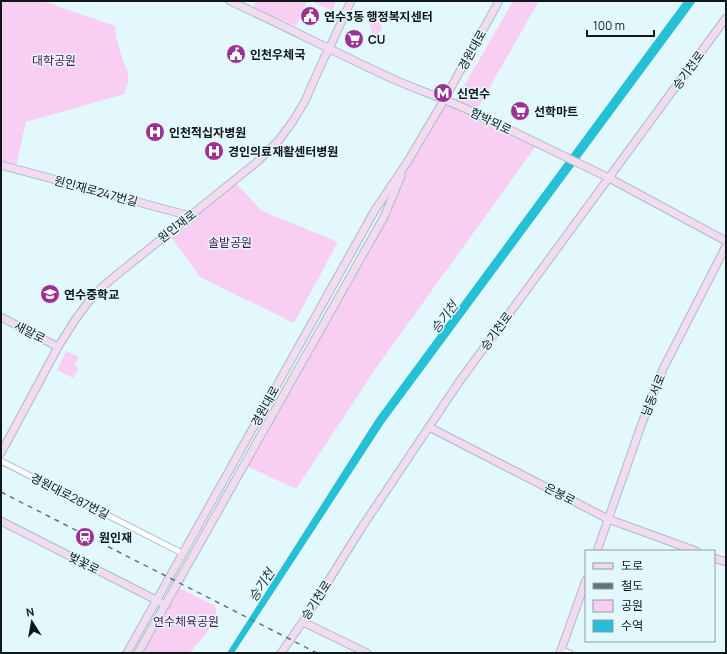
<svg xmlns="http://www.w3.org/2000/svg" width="727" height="654" font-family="Manrope,'Noto Sans KR',sans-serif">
	<rect width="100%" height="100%" fill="#e3f8fc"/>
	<path fill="#f9cef3" d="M 1,1 L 43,1 L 115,26 L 116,37 L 123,61 L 128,71 L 128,83 L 124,94 L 26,122 L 16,166 L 1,161 Z
		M 256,1 L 307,1 L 296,26 L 253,8 Z
		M 311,1 L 336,1 L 332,11 Z
		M 513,1 L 539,1 L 475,113 L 454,103 Z
		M 379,17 L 382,29 L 374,39 L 368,19 Z
		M 444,100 L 538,143 L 374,371 L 296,489 L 244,465 L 384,217 L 408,161 Z
		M 234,181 L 262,211 L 338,242 L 294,323 L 200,277 L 168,233 Z
		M 66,351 L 79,357 L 74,365 L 79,368 L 73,378 L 57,370 Z
		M 179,588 L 214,605 L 217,611 L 207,632 L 190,653 L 141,653 Z"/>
	<path fill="#25c0d5" d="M 684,1 L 696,1 L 384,423 L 234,653 L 227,653 L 376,419 Z"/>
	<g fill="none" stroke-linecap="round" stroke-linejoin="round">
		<defs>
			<path id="street" d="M 1,461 L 182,553
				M 561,650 L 570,653"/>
			<path id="secondary" d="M 230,1 C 285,26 338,54 393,79 C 420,91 448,100 475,113 L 609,178 L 726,241
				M 1,165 L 190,216
				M 1,317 L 58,347
				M 429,427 L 608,519 L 696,551
				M 1,453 L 58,347 L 75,320 L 89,301 L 102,287 L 119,273 L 257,162 L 279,140 L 293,121 L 305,101 L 324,58 L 329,49 L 351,1
				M 1,521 L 166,605
				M 597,551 L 642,423 L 663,369 L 726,246
				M 714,558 L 726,562
				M 303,622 L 367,653
				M 127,653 L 375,210 L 408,161 L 444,100 L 499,1
				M 138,653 L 384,217 L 401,176
				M 281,653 L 306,617 L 362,527 L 459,382 L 726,18
				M 560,653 L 586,580"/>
		</defs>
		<use href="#street" stroke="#aabec2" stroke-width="7"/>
		<use href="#secondary" stroke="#aabec2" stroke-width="9"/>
		<use href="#street" stroke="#fff" stroke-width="5"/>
		<use href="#secondary" stroke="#f2daf0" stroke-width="7"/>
		<path stroke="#677477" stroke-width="1.5" stroke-dasharray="5 5" stroke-linecap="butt" d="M 1,492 L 317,653"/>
	</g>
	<defs>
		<symbol id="civic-disc" viewBox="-11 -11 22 22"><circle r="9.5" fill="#9b3294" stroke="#e3f8fc"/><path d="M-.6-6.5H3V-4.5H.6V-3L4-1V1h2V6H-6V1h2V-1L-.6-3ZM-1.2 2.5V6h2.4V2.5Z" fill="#fff"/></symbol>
		<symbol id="supermarket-disc" viewBox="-11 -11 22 22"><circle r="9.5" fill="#9b3294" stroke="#e3f8fc"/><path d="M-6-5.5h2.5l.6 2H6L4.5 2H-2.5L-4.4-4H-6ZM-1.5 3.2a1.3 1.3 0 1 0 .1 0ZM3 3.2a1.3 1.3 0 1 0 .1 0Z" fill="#fff"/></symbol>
		<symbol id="metro-disc" viewBox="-11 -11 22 22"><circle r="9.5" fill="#9b3294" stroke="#e3f8fc"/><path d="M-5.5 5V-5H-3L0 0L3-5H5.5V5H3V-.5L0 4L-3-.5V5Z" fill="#fff"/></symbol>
		<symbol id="hospital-disc" viewBox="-11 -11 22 22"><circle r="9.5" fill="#9b3294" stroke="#e3f8fc"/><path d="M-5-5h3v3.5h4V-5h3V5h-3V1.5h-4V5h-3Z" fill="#fff"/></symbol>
		<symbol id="school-disc" viewBox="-11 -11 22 22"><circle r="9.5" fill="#9b3294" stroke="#e3f8fc"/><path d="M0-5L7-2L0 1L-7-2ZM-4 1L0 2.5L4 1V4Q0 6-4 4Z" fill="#fff"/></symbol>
		<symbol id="station-disc" viewBox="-11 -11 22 22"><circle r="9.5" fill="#9b3294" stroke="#e3f8fc"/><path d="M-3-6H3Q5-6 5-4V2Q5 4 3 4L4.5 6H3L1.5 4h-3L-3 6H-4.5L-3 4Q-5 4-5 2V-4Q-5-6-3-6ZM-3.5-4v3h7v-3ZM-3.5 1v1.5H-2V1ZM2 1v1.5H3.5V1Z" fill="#fff"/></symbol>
	</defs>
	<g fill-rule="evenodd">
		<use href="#civic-disc" x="299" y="5" width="22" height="22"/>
		<use href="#supermarket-disc" x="343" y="28" width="22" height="22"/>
		<use href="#civic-disc" x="225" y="43" width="22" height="22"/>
		<use href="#metro-disc" x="432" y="82" width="22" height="22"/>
		<use href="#supermarket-disc" x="509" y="100" width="22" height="22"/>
		<use href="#hospital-disc" x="144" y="121" width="22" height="22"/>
		<use href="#hospital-disc" x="203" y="140" width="22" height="22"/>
		<use href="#school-disc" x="39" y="283" width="22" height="22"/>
		<use href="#station-disc" x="74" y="526" width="22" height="22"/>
	</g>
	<g text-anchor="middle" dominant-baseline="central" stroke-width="3" stroke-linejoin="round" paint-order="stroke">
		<g font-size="12" font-weight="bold" fill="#101718" stroke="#e3f8fc" text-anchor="start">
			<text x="324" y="16">연수3동 행정복지센터</text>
			<text x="368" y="39">CU</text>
			<text x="250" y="54">인천우체국</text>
			<text x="457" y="93">신연수</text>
			<text x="534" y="111">선학마트</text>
			<text x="169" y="132">인천적십자병원</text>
			<text x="228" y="151">경인의료재활센터병원</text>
			<text x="64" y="294">연수중학교</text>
			<text x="99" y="537">원인재</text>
		</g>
		<g font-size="12" fill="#101718" stroke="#e3f8fc">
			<text transform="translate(472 50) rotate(-61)">경원대로</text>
			<text transform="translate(688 70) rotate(-54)">승기천로</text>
			<text transform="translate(491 121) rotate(26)">함박뫼로</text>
			<text transform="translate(96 191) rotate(15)">원인재로247번길</text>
			<text transform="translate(177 226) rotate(-38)">원인재로</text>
			<text transform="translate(496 331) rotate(-54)">승기천로</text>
			<text transform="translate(30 332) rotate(27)">새말로</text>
			<text transform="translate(653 395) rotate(-68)">남동서로</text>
			<text transform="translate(265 406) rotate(-61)">경원대로</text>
			<text transform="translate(560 494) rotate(27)">은봉로</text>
			<text transform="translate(70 496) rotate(27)">경원대로287번길</text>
			<text transform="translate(84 563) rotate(27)">벚꽃로</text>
			<text transform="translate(316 600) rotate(-57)">승기천로</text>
		</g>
		<g font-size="12" fill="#53124f" stroke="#e3f8fc">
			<text x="54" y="60">대학공원</text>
			<text x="230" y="242">솔밭공원</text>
			<text x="186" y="621">연수체육공원</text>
		</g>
		<g font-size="13" font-style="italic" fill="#1d3438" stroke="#e3f8fc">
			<text transform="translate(444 317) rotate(-53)">승기천</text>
			<text transform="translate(261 585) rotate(-57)">승기천</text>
		</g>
	</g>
	<rect width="727" height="654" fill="none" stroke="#101718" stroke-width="4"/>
	<rect x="585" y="550" width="130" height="92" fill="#e3f8fc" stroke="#8f9ea1"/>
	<rect x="593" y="563" width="20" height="6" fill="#f2daf0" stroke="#8f9ea1"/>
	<text x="621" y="570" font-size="12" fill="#101718">도로</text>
	<rect x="593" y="583" width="20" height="6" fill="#677477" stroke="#8f9ea1"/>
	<text x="621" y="590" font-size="12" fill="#101718">철도</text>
	<rect x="593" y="600" width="20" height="12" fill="#f9cef3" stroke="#8f9ea1"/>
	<text x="621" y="610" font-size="12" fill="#101718">공원</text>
	<rect x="593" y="620" width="20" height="12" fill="#25c0d5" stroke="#8f9ea1"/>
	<text x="621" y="630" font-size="12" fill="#101718">수역</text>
	<g transform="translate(32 622) rotate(349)" stroke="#e3f8fc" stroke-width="3" paint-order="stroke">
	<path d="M0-3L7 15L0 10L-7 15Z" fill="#101718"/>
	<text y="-6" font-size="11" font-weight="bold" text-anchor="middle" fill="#101718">N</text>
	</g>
	<path d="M587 30v6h67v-6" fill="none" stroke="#101718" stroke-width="2"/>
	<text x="593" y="30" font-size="12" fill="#101718" stroke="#e3f8fc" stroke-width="3" paint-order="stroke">100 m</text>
</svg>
